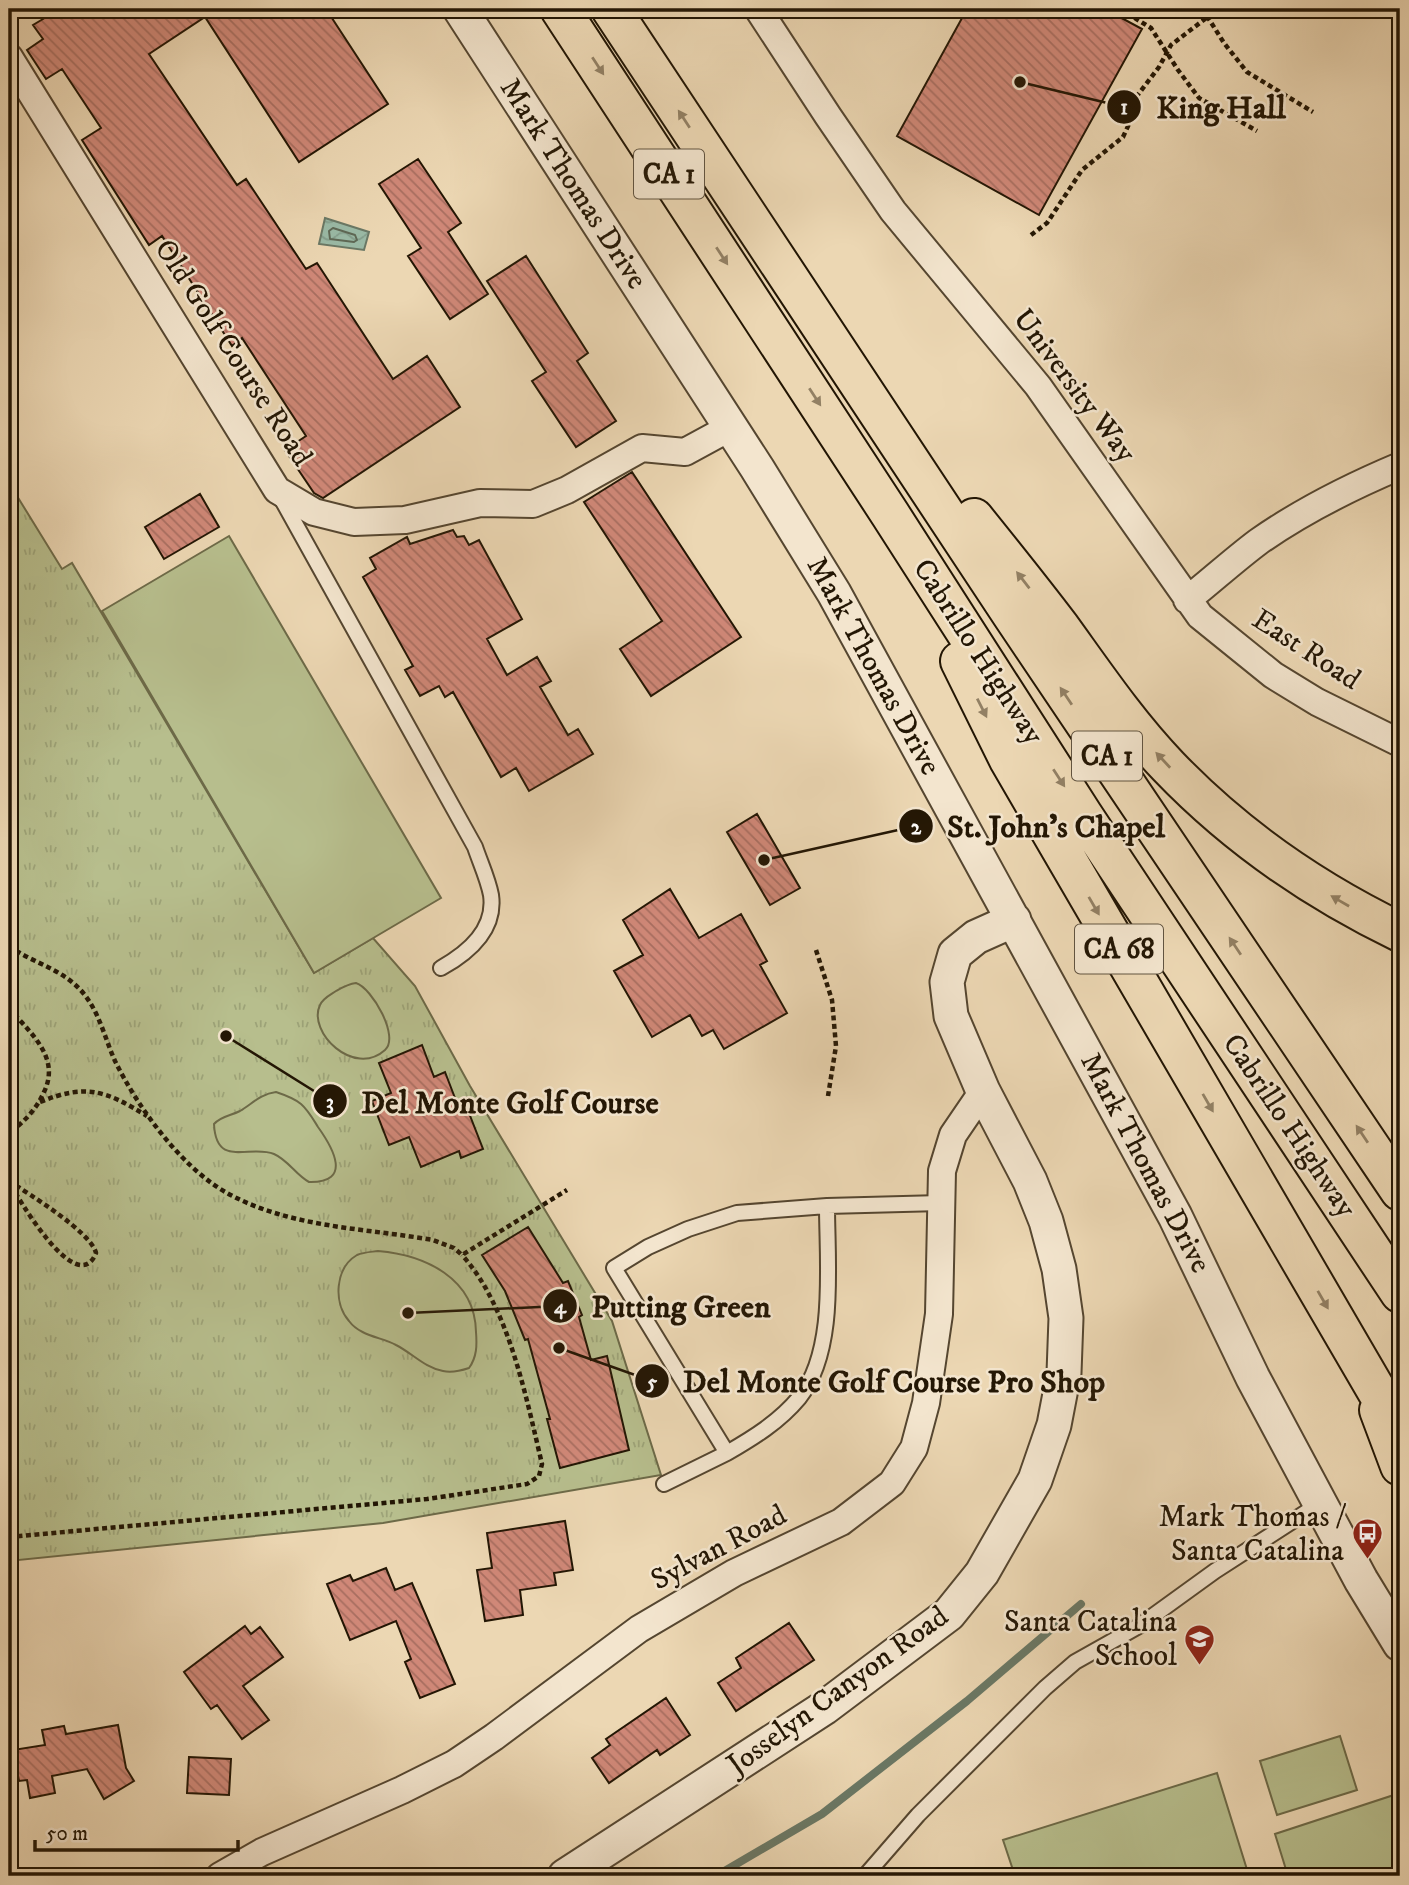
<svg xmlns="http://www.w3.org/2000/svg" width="1409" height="1885" font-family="'IM FELL DW Pica',serif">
	<defs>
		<pattern id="grass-tufts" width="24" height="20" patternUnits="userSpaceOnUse" patternTransform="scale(1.75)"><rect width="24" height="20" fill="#b7be8d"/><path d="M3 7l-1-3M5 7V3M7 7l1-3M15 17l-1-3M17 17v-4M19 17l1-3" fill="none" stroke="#9da378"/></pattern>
		<pattern id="water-waves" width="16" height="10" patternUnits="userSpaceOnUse" patternTransform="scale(1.75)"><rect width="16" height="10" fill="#9abaa6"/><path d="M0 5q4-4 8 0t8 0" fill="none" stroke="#849f8d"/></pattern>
		<pattern id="building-back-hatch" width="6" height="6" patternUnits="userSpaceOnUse" patternTransform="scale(1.75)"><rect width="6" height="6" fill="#d08878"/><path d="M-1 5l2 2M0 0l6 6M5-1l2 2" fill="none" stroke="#a86e60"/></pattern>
	</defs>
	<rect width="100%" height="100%" fill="#ecd7b3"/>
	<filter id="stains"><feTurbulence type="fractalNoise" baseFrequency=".00286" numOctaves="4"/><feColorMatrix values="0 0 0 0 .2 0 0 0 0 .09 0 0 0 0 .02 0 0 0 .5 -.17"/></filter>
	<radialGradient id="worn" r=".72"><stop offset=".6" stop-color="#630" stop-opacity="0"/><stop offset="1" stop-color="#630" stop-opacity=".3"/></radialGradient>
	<path fill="url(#grass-tufts)" stroke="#6d6a48" stroke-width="2" d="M 9,483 L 62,569 L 72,563 L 314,973 L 373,938 L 415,986 L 470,1086 L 612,1321 L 661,1475 L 383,1523 L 9,1561 Z"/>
	<path fill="#b7be8d" stroke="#6d6a48" stroke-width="2" d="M 229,536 L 441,898 L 314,973 L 102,611 Z
		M 356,983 C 372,988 400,1037 385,1050 C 354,1078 307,1032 320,1005 C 323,998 330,995 336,991 C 343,987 348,984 356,983 Z
		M 276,1092 C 285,1095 294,1098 301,1104 C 308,1110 313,1119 318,1127 C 333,1148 353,1183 309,1182 C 296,1175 288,1160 274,1154 C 250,1144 216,1169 214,1124 C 221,1116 230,1116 240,1111 C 252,1104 260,1094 276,1092 Z
		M 378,1251 C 425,1255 475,1278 476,1332 C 477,1345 477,1357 469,1368 C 460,1371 452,1373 443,1371 C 425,1368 412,1353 396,1345 C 381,1337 360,1336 349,1321 C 333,1303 335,1268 357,1255 C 364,1252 371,1252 378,1251 Z
		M 1340,1736 L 1357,1790 L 1277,1815 L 1260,1761 Z
		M 1217,1773 L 1249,1876 L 1015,1876 L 1003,1840 Z
		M 1400,1793 L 1400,1876 L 1288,1876 L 1275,1834 Z"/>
	<path fill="url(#water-waves)" stroke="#6a7865" stroke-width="2" d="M 325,218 L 369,232 L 364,250 L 319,244 Z"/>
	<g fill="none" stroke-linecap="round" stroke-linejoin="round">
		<path stroke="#5e6855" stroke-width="2" d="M 333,228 L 355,235 L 357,240 L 354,242 L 330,239 L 329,231 Z"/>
		<path stroke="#6a7865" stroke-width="8" d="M 716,1876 L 822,1814 L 967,1701 L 1081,1604"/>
	</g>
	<path fill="url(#building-back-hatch)" stroke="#231604" stroke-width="2" d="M 36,9 L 326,9 L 388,104 L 299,162 L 205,17 L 149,54 L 237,185 L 246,179 L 306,269 L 317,263 L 393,379 L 427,356 L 460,407 L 323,498 L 314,493 L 285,450 L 306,436 L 242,338 L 232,346 L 162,236 L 149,245 L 82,140 L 101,128 L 62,69 L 46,79 L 27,50 L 43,39 L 33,25 L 43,19 Z
		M 967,9 L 1105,9 L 1142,29 L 1039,215 L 897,136 Z
		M 418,159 L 461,223 L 448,232 L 488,294 L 450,319 L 408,256 L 421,248 L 379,184 Z
		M 526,256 L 588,353 L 577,361 L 616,421 L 576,447 L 532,381 L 546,372 L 487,281 Z
		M 632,472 L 741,637 L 651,696 L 620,649 L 662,621 L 584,502 Z
		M 200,494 L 219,527 L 164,559 L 145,527 Z
		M 453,530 L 457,537 L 464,536 L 469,545 L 479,540 L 522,619 L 487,639 L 507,675 L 537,657 L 551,681 L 540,687 L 568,735 L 578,729 L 593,754 L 529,791 L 516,768 L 501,777 L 453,692 L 445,697 L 439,686 L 420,696 L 405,670 L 413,666 L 363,577 L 376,569 L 370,558 L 407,537 L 410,544 Z
		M 757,814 L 800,888 L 770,905 L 727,832 Z
		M 670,889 L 699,938 L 741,914 L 767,961 L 760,965 L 787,1013 L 724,1049 L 713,1030 L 702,1036 L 690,1015 L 652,1037 L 614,971 L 643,955 L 623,920 Z
		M 422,1045 L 434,1077 L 445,1072 L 460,1111 L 467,1108 L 483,1149 L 461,1158 L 459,1151 L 421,1167 L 409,1137 L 389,1145 L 372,1101 L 391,1093 L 379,1063 Z
		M 528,1227 L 563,1283 L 568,1281 L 582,1315 L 579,1317 L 591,1360 L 607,1356 L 629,1450 L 560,1468 L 547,1419 L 550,1419 L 528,1339 L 525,1340 L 505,1291 L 482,1255 Z
		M 565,1521 L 573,1570 L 554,1573 L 556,1585 L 520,1590 L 523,1615 L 485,1621 L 477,1570 L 492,1568 L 487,1533 Z
		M 386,1568 L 395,1590 L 412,1583 L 455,1684 L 420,1698 L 405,1662 L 411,1659 L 396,1621 L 350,1640 L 327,1584 L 350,1575 L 353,1581 Z
		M 789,1623 L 814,1660 L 736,1711 L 718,1683 L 741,1668 L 736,1658 Z
		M 245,1626 L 251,1634 L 260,1627 L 283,1657 L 243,1686 L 269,1720 L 242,1739 L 217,1705 L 211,1709 L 184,1672 Z
		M 666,1698 L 690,1735 L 660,1755 L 657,1750 L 609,1783 L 592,1758 L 610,1745 L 606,1739 Z
		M 118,1725 L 126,1768 L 134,1781 L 104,1799 L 87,1769 L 52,1776 L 55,1793 L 30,1798 L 27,1780 L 19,1781 L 13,1750 L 45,1745 L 42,1730 L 64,1726 L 66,1734 Z
		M 189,1757 L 231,1759 L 229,1795 L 187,1793 Z"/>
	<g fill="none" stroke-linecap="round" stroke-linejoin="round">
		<defs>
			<path id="service" d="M 281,498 L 475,847 C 480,862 488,879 491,895 C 496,930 468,953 441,968
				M 827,1206 C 827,1263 837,1351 799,1398 C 779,1422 753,1438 727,1453 L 614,1268 L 648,1247 L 688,1229 L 737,1213 L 827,1206 L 941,1203
				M 664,1484 L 727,1453
				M 865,1876 L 918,1815 L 1045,1688 L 1075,1662 L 1139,1626 L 1215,1571 L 1319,1504"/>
			<path id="minor" d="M 758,9 L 828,116 L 893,211 L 1038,386 L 1200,616 L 1273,675 L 1317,702 L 1400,743
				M 9,57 L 277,490 L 314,512 L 354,522 L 405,520 L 480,503 L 533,504 L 567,490 L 642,448 L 685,452 L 731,427
				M 1187,600 C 1211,581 1234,560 1258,542 C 1302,511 1350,487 1400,466
				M 220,1876 L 262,1852 L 402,1790 L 454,1764 L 494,1737 L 639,1629 L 734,1573 L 841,1522 L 892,1483 L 914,1448 L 926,1403 L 939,1314 L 942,1171 L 953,1135 L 983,1091"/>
			<path id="tertiary" d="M 460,9 L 757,468 L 834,593 L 1175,1216 L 1253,1378 L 1361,1580 L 1400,1644
				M 565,1876 L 824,1708 L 949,1614 L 982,1573 L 1035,1480 L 1054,1425 L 1064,1373 L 1066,1318 L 1059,1269 L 1046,1221 L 1030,1181 L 983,1091 L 951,1016 L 947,982 L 955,954 L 976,937 L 1014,920"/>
			<path id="motorway" d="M 560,9 L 890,514 L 1083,815 L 1400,1293
				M 611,9 L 1012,615 L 1400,1191
				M 974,518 C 1003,554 1032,590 1060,627 C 1094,674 1127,723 1168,766 C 1235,836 1313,890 1400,932
				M 960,661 L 1009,760 L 1400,1431
				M 1379,1410 L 1400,1466"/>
		</defs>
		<use href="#service" stroke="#554630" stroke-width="18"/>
		<use href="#minor" stroke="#554630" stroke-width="30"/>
		<use href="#tertiary" stroke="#554630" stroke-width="37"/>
		<use href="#motorway" stroke="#231604" stroke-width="42"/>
		<path stroke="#231604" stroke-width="4.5" stroke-dasharray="5 3.5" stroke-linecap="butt" d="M 1120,9 L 1151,28 L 1178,70 L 1199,98 L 1257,131
			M 935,12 L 937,9
			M 1207,16 L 1224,43 L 1247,72 L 1313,112
			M 1031,235 L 1047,223 L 1082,170 L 1123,137 L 1129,124 L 1134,100 L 1159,67 L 1171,45 L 1218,9
			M 9,946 C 34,964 64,969 84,994 C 100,1014 105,1039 115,1061 C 138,1108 182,1168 227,1193 C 290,1228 365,1228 433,1240 L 454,1248 L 462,1255 L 567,1190
			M 816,950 L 832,1000 L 836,1046 L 828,1096
			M 9,1008 C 30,1033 61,1057 44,1092 C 36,1110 24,1122 9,1133
			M 40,1102 C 87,1083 106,1091 147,1116
			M 9,1181 C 29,1194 91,1232 96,1253 C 77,1300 17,1196 9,1182
			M 9,1537 L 427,1499 L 527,1484 L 539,1476 L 542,1464 C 526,1397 509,1307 462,1255"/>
		<use href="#service" stroke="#f3e5ce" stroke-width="14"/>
		<use href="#minor" stroke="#f3e5ce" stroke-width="26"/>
		<use href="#tertiary" stroke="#f3e5ce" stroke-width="33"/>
		<use href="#motorway" stroke="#ecd7b3" stroke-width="38"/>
	</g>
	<defs><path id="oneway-solid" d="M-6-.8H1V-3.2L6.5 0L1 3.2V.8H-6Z" transform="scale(1.75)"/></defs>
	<g fill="#928064">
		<use href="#oneway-solid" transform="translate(598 66) rotate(57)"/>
		<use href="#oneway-solid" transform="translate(684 119) rotate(-123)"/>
		<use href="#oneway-solid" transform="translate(722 256) rotate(57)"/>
		<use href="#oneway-solid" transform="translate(815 397) rotate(57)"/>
		<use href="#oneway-solid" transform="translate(1023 580) rotate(-128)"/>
		<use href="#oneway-solid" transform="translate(1066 696) rotate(-124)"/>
		<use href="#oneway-solid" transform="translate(982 708) rotate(63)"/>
		<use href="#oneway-solid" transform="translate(1163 760) rotate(-133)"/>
		<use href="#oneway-solid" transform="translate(1059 778) rotate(57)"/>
		<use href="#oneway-solid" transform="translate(1340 901) rotate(-150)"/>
		<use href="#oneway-solid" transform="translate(1094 906) rotate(60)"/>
		<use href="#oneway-solid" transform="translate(1235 946) rotate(-124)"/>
		<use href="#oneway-solid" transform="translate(1208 1103) rotate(60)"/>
		<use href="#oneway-solid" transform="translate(1362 1134) rotate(-124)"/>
		<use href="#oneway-solid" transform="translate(1323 1300) rotate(60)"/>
	</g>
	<defs>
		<symbol id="bus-pin" viewBox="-11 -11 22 30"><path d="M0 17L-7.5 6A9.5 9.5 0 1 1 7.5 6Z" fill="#8f2418" stroke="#f3e5ce"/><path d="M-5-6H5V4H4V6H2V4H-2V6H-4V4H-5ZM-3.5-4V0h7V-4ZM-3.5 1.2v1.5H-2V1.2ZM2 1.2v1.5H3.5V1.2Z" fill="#fff"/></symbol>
		<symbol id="school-pin" viewBox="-11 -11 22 30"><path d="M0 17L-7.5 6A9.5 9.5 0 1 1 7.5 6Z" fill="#8f2418" stroke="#f3e5ce"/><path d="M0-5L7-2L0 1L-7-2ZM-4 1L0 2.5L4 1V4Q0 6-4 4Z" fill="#fff"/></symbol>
	</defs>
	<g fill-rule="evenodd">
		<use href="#bus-pin" x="1350" y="1516" width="35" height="47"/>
		<use href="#school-pin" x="1182" y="1622" width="35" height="47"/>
	</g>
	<g text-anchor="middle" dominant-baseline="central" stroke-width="5" stroke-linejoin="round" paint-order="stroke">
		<g fill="#f3e5ce" stroke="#615441" stroke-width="2">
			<rect x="634" y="149.5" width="70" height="49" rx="5"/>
			<rect x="1072" y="731.5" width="70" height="49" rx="5"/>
			<rect x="1075" y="924.5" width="88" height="49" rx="5"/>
		</g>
		<g font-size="28" font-weight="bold" fill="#231604">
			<text x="669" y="174">CA 1</text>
			<text x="1107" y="756">CA 1</text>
			<text x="1119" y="949">CA 68</text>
		</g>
		<g font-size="30" fill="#231604" stroke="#f3e5ce">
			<text transform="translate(573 184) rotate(57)">Mark Thomas Drive</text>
			<text transform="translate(233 353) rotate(57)">Old Golf Course Road</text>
			<text transform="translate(1074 386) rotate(53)">University Way</text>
			<text transform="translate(1306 650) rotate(33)">East Road</text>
			<text transform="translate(978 652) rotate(57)">Cabrillo Highway</text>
			<text transform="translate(873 666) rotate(61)">Mark Thomas Drive</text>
			<text transform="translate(1289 1126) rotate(56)">Cabrillo Highway</text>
			<text transform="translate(1145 1163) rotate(62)">Mark Thomas Drive</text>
			<text transform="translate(719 1548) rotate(-28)">Sylvan Road</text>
			<text transform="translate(838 1691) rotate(-36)">Josselyn Canyon Road</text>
		</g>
		<g font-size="30" fill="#231604" stroke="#f3e5ce" text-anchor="end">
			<text x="1344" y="1517">Mark Thomas /<tspan x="1344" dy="34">Santa Catalina</tspan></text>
			<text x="1177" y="1622">Santa Catalina<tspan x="1177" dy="34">School</tspan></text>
		</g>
	</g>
	<path fill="none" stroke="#231604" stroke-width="2.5" d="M1020 82L1124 107M764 860L916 826M226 1036L330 1101M408 1313L560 1306M559 1348L652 1381"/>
	<g fill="#231604" stroke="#f3e5ce" stroke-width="2.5">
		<circle cx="1020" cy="82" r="7"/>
		<circle cx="764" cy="860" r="7"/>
		<circle cx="226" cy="1036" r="7"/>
		<circle cx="408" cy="1313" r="7"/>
		<circle cx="559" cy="1348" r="7"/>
		<circle cx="1124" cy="107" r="18"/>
		<circle cx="916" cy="826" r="18"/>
		<circle cx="330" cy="1101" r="18"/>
		<circle cx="560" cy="1306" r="18"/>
		<circle cx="652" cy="1381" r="18"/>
	</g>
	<g font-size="21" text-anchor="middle" font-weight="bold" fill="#fff">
		<text x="1124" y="114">1</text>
		<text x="916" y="834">2</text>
		<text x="330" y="1109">3</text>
		<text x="560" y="1313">4</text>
		<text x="652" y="1389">5</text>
	</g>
	<g font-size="32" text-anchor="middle" font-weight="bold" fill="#231604" stroke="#f3e5ce" stroke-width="5" stroke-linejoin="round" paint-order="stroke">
		<text x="1221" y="118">King Hall</text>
		<text x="1056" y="837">St. John's Chapel</text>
		<text x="510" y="1113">Del Monte Golf Course</text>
		<text x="681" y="1317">Putting Green</text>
		<text x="894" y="1392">Del Monte Golf Course Pro Shop</text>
	</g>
	<rect width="1409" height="1885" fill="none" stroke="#ecd7b3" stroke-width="35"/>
	<rect x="10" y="10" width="1388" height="1864" fill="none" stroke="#231604" stroke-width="3.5"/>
	<rect x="18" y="18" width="1374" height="1850" fill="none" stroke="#231604" stroke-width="2"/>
	<path d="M35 1840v10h203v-10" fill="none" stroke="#231604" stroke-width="3.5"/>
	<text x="46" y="1840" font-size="21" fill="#231604" stroke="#f3e5ce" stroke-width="5" paint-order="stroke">50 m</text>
	<rect width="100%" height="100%" filter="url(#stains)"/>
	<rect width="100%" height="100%" fill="url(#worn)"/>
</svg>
